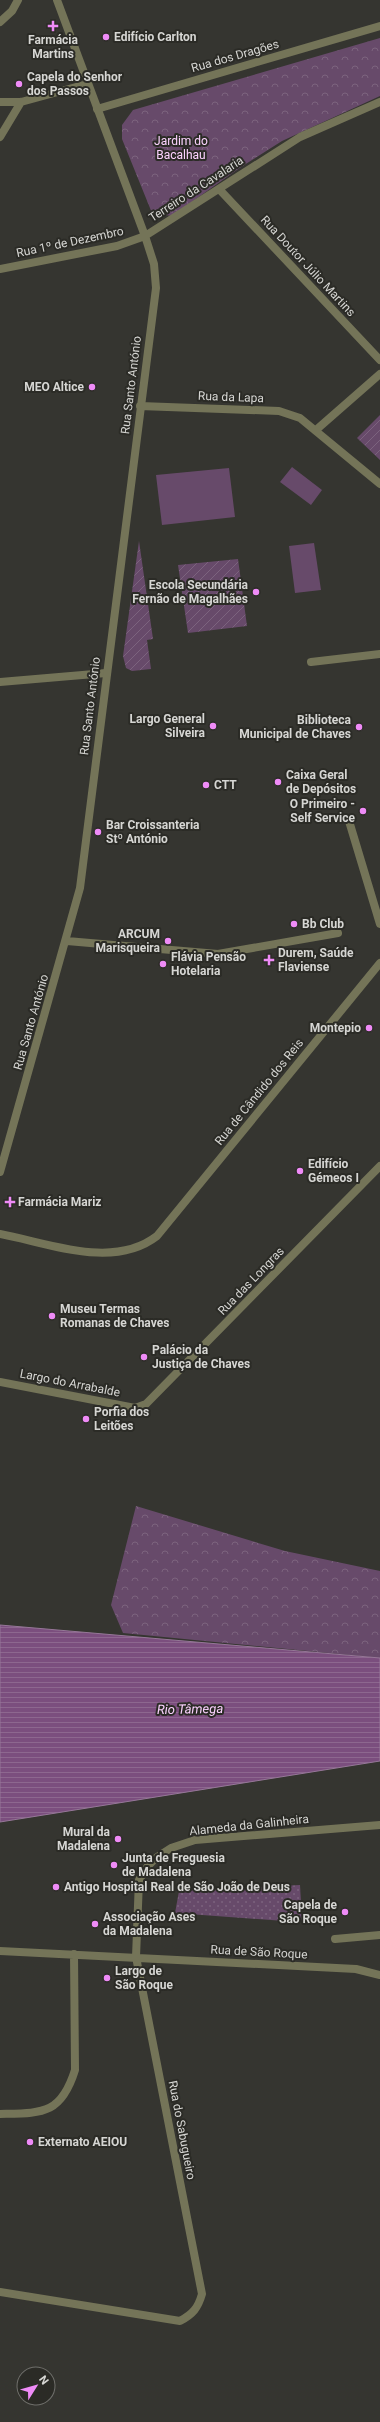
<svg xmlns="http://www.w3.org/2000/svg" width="380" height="2422" font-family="Roboto,sans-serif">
	<defs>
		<pattern id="grass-dots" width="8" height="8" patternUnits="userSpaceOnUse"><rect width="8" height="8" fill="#674a6a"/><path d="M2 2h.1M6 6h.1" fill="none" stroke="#7c637e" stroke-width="1.8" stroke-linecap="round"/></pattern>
		<pattern id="park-crowns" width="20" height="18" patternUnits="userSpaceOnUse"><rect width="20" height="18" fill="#674a6a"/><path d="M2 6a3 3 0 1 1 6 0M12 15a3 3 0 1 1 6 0" fill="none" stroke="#7c637e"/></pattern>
		<pattern id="garden-furrows" width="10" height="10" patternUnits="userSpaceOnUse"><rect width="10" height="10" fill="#674a6a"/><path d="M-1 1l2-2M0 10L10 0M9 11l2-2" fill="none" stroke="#7c637e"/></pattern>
		<pattern id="water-rules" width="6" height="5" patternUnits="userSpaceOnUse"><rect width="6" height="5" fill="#7b4e7e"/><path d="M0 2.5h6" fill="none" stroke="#8d678f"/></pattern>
	</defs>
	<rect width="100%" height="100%" fill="#353530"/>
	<path fill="url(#grass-dots)" d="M 300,1885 L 302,1920 L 298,1922 L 175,1913 L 179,1891 Z"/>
	<path fill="url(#park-crowns)" d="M 380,38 L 380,96 L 282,141 L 241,167 L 172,216 L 152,213 L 122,139 L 122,125 L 133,110 Z
		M 136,1506 L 285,1551 L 380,1571 L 380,1658 L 123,1633 L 111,1605 Z"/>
	<path fill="url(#garden-furrows)" d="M 380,415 L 380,460 L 357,438 Z
		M 139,541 L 153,639 L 147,640 L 151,669 L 132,671 L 126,668 L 123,656 Z
		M 238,559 L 247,626 L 188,633 L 178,565 Z"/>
	<path fill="#674a6a" d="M 292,467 L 322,490 L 311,505 L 280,482 Z
		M 229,468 L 235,517 L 162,525 L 156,475 Z
		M 314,543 L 321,590 L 295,593 L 289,546 Z"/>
	<path fill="url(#water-rules)" stroke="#967798" d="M 0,1625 L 380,1658 L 380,1761 L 0,1822 Z"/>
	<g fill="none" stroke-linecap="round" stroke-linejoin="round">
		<path stroke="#747458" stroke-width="8" d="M 311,662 L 380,654
			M 0,682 L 106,673"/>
		<path stroke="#747458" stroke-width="8" d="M 0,22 L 12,11 L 18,0
			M 0,102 L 21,102 L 87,84
			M 97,109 L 380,26
			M 0,137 L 21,102
			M 219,189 L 380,360
			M 0,269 L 117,246 L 145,236 L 300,137 L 380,102
			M 140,406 L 279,411 L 300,418 L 380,484
			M 316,430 L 380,374
			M 349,821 L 380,924
			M 67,941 L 218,954 L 338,933
			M 0,1172 L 80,888 L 156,288 L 154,264 L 145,236 L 57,0
			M 0,1234 C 49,1243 113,1270 157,1236 L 380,963
			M 0,1382 L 135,1408 L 146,1404 L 380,1166
			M 335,1939 L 380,1935
			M 0,1951 L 356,1969 L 380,1975
			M 0,2114 C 42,2113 61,2115 75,2070 L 74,1954
			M 0,2292 L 180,2321 C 193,2314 198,2308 202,2294 L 136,1957 L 139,1880 L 148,1866 L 157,1857 L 171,1848 L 195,1840 L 380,1825"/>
	</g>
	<g fill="#ef8bf7" stroke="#2b2b26" stroke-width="1.5">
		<path d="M51 20h4v4h4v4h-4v4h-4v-4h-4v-4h4z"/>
		<circle cx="106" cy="37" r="4"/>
		<circle cx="19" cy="84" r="4"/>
		<circle cx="92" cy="387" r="4"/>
		<circle cx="256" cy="592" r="4"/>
		<circle cx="213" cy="726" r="4"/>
		<circle cx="359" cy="727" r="4"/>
		<circle cx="278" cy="782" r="4"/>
		<circle cx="206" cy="785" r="4"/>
		<circle cx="363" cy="811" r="4"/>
		<circle cx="98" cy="832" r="4"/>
		<circle cx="294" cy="924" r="4"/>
		<circle cx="168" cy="941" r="4"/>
		<path d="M267 954h4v4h4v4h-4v4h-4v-4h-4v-4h4z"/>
		<circle cx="163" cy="964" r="4"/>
		<circle cx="369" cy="1028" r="4"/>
		<circle cx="300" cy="1171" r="4"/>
		<path d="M8 1196h4v4h4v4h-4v4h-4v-4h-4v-4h4z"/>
		<circle cx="52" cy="1316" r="4"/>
		<circle cx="144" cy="1357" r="4"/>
		<circle cx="86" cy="1419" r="4"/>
		<circle cx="118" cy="1839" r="4"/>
		<circle cx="114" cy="1865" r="4"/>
		<circle cx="56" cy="1887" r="4"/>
		<circle cx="345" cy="1912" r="4"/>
		<circle cx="95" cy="1924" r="4"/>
		<circle cx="107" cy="1978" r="4"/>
		<circle cx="30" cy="2142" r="4"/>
	</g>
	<g text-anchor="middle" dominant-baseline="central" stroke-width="4" stroke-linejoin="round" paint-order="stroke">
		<g font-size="12" font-weight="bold" fill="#d6d6d3" stroke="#2b2b26" text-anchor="start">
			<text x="114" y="37">Edifício Carlton</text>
			<text x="53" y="40" text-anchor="middle">Farmácia<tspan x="53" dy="14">Martins</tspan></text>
			<text x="27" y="77">Capela do Senhor<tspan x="27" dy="14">dos Passos</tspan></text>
			<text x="84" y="387" text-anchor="end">MEO Altice</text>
			<text x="248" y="585" text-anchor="end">Escola Secundária<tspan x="248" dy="14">Fernão de Magalhães</tspan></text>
			<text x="205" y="719" text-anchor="end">Largo General<tspan x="205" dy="14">Silveira</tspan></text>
			<text x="351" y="720" text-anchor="end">Biblioteca<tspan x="351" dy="14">Municipal de Chaves</tspan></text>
			<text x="286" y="775">Caixa Geral<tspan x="286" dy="14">de Depósitos</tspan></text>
			<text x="214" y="785">CTT</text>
			<text x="355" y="804" text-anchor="end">O Primeiro -<tspan x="355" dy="14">Self Service</tspan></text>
			<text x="106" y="825">Bar Croissanteria<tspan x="106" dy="14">Stº António</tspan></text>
			<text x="302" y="924">Bb Club</text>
			<text x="160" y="934" text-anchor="end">ARCUM<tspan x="160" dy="14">Marisqueira</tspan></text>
			<text x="278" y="953">Durem, Saúde<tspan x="278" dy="14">Flaviense</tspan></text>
			<text x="171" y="957">Flávia Pensão<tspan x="171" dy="14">Hotelaria</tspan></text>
			<text x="361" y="1028" text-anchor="end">Montepio</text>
			<text x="308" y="1164">Edifício<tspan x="308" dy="14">Gémeos I</tspan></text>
			<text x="18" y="1202">Farmácia Mariz</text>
			<text x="60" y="1309">Museu Termas<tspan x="60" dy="14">Romanas de Chaves</tspan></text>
			<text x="152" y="1350">Palácio da<tspan x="152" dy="14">Justiça de Chaves</tspan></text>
			<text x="94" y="1412">Porfia dos<tspan x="94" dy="14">Leitões</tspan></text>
			<text x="110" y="1832" text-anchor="end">Mural da<tspan x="110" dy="14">Madalena</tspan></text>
			<text x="122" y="1858">Junta de Freguesia<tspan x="122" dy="14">de Madalena</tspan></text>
			<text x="64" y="1887">Antigo Hospital Real de São João de Deus</text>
			<text x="337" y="1905" text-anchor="end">Capela de<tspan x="337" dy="14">São Roque</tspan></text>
			<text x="103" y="1917">Associação Ases<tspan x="103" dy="14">da Madalena</tspan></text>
			<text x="115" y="1971">Largo de<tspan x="115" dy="14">São Roque</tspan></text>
			<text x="38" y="2142">Externato AEIOU</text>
		</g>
		<g font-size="12" fill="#d6d6d3" stroke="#2b2b26">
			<text transform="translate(235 56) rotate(-16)">Rua dos Dragões</text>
			<text transform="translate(196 189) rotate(-33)">Terreiro da Cavalaria</text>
			<text transform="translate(70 242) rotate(-12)">Rua 1º de Dezembro</text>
			<text transform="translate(308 266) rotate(47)">Rua Doutor Júlio Martins</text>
			<text transform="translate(131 385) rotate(-83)">Rua Santo António</text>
			<text transform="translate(231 397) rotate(2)">Rua da Lapa</text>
			<text transform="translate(90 706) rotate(-83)">Rua Santo António</text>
			<text transform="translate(31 1022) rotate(-74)">Rua Santo António</text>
			<text transform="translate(259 1092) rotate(-51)">Rua de Cândido dos Reis</text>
			<text transform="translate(251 1281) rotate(-46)">Rua das Longras</text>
			<text transform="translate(70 1383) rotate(11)">Largo do Arrabalde</text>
			<text transform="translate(249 1825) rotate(-6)">Alameda da Galinheira</text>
			<text transform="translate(259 1952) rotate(3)">Rua de São Roque</text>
			<text transform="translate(182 2130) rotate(79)">Rua do Sabugueiro</text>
		</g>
		<g font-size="12" fill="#fcd3ff" stroke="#2b2b26">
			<text x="181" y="141">Jardim do<tspan x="181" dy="14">Bacalhau</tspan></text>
		</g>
		<g font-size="13" font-style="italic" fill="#fbd2fe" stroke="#2b2b26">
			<text transform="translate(190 1709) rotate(-1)">Rio Tâmega</text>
		</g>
	</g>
	<g transform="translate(36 2386) rotate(53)"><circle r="19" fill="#2b2b26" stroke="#6f6f6b"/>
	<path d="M0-3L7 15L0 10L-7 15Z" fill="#ef8bf7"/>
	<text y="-6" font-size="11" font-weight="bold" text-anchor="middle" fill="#d6d6d3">N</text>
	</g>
</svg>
